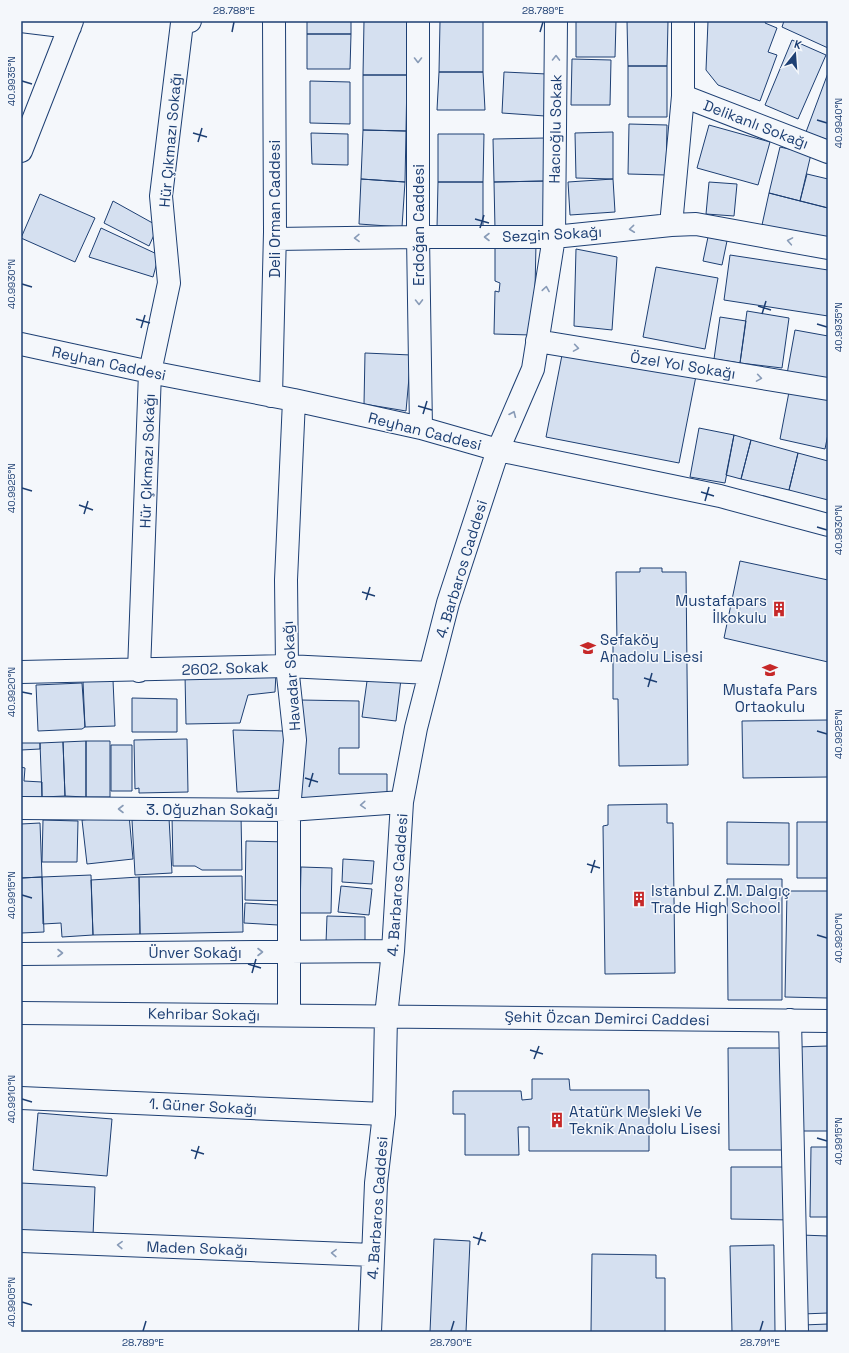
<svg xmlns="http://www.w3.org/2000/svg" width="849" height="1353" font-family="'Space Grotesk',sans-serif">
	<rect width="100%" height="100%" fill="#f4f7fb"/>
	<path fill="#d5e0f0" stroke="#1d3f73" d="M 307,21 L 351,21 L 351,34 L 307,34 Z
		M 364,21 L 408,21 L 407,75 L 363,75 Z
		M 440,21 L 483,21 L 483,72 L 439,72 Z
		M 576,21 L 616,21 L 615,57 L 576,57 Z
		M 627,21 L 668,21 L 667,66 L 628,66 Z
		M 708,21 L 766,21 L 765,23 L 777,28 L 768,52 L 777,55 L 760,101 L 718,85 L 706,70 Z
		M 784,21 L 828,21 L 828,48 L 782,27 Z
		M 307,34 L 351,34 L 350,69 L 307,69 Z
		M 792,40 L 826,55 L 798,119 L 765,105 Z
		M 572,59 L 611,60 L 610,105 L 571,105 Z
		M 628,66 L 667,66 L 667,117 L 628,117 Z
		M 439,72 L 483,72 L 485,110 L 437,110 Z
		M 504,72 L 547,74 L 545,116 L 502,113 Z
		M 828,73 L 828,140 L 806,132 Z
		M 363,75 L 407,75 L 406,131 L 363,130 Z
		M 310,81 L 350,82 L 350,124 L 310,123 Z
		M 629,124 L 667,125 L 666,175 L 628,174 Z
		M 709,125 L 770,142 L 758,185 L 697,168 Z
		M 363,130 L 406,131 L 405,182 L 361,179 Z
		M 613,132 L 613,179 L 576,178 L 575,133 Z
		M 311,133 L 348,134 L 348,165 L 312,164 Z
		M 438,134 L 484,134 L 483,182 L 438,182 Z
		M 545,138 L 546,181 L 494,182 L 493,139 Z
		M 780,147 L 811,154 L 800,201 L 769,193 Z
		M 807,174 L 828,179 L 828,208 L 800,201 Z
		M 361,179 L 405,182 L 402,227 L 359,224 Z
		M 613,179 L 615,212 L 570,215 L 568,182 Z
		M 546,181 L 545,232 L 495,229 L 494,182 Z
		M 438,182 L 483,182 L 483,230 L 437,228 Z
		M 709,182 L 737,184 L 734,216 L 706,214 Z
		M 769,193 L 828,208 L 828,239 L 762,225 Z
		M 40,194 L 95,218 L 75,262 L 21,238 Z
		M 113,201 L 158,226 L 149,246 L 104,223 Z
		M 101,228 L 159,255 L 153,277 L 89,257 Z
		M 708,237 L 727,241 L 722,265 L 703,261 Z
		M 495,244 L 536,244 L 535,290 L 531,335 L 494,334 L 495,291 L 499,292 L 500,283 L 495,281 Z
		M 576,249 L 617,257 L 612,330 L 574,326 Z
		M 730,255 L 828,270 L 828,316 L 724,300 Z
		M 656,267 L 718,278 L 705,349 L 643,337 Z
		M 747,311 L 789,318 L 782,368 L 740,363 Z
		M 720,317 L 746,321 L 740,363 L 714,359 Z
		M 795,330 L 828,336 L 828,382 L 787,374 Z
		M 563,350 L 696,376 L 679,463 L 546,437 Z
		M 365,353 L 411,355 L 406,411 L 364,404 Z
		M 789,392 L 828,398 L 828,434 L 825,449 L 780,439 Z
		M 699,428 L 734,435 L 725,483 L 690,477 Z
		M 734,435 L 751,440 L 741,479 L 726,475 Z
		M 751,440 L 798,453 L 789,490 L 741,479 Z
		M 798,453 L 828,461 L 828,500 L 789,490 Z
		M 740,561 L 828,580 L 828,662 L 724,638 Z
		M 640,568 L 662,568 L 662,572 L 686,572 L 688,765 L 619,766 L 618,699 L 613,699 L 613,645 L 617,645 L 616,572 L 640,572 Z
		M 276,673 L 275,692 L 248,695 L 240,723 L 186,724 L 185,675 Z
		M 368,674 L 401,679 L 396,721 L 362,717 Z
		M 113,680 L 115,726 L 85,727 L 83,681 Z
		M 82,683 L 85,727 L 82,729 L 38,731 L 36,685 Z
		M 132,698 L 177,699 L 177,732 L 132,732 Z
		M 300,700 L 359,701 L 359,748 L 339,748 L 339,774 L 387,774 L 387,801 L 299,800 Z
		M 828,720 L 828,777 L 743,778 L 742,721 Z
		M 233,730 L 284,731 L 287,790 L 237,792 Z
		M 187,739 L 188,792 L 139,793 L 139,788 L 135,789 L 134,740 Z
		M 86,741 L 110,741 L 110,797 L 86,797 Z
		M 86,741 L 86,797 L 65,796 L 63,742 Z
		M 63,742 L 65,796 L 42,797 L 40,743 Z
		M 21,743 L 40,743 L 40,749 L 21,750 Z
		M 111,745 L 132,745 L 132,791 L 111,791 Z
		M 21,767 L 25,768 L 24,781 L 42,782 L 42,797 L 21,797 Z
		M 667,804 L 667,823 L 673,823 L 675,973 L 605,974 L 603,826 L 608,825 L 608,805 Z
		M 129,815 L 133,859 L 87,864 L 82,820 Z
		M 241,815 L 242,870 L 202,870 L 195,866 L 173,866 L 172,816 Z
		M 169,818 L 172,873 L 135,875 L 132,820 Z
		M 43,820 L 78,821 L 77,862 L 42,862 Z
		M 727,822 L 789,823 L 789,865 L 727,864 Z
		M 797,822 L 828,822 L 828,878 L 797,878 Z
		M 40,823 L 42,877 L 21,878 L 21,824 Z
		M 246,841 L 288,842 L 287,901 L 245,900 Z
		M 343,859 L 374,861 L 372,884 L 342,882 Z
		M 301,867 L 332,868 L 331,913 L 300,913 Z
		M 91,875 L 93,935 L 62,937 L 61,923 L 43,924 L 42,877 Z
		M 242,876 L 243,932 L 140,934 L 139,877 Z
		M 42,877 L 44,932 L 21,933 L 21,878 Z
		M 139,877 L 140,934 L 93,935 L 91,880 Z
		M 727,879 L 782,879 L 782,1000 L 728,1000 Z
		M 341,886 L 372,889 L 369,915 L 338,912 Z
		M 787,891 L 828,891 L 828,998 L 785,997 Z
		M 245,903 L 279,905 L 278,925 L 244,923 Z
		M 327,916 L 365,917 L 365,944 L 326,943 Z
		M 828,1046 L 828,1131 L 798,1131 L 796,1047 Z
		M 728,1048 L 790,1048 L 791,1150 L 729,1150 Z
		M 532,1079 L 569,1079 L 570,1090 L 649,1090 L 649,1151 L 529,1151 L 529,1127 L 518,1127 L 519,1155 L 465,1155 L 465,1114 L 453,1114 L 453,1091 L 521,1091 L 522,1100 L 532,1099 Z
		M 38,1113 L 112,1119 L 107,1176 L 33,1170 Z
		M 811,1147 L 828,1147 L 828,1217 L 810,1217 Z
		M 731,1167 L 793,1167 L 793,1220 L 731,1219 Z
		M 21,1183 L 95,1187 L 93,1236 L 21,1232 Z
		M 801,1235 L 828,1236 L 828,1313 L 802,1314 Z
		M 434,1239 L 470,1241 L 466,1332 L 430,1332 Z
		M 774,1245 L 775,1332 L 732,1332 L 730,1246 Z
		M 592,1254 L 656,1255 L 656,1278 L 665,1278 L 665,1332 L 591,1332 Z
		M 828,1324 L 828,1332 L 803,1332 L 803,1325 Z"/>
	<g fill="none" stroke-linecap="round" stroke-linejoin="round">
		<defs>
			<path id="minor" d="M 21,21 L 70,27
				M 418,21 L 418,237 L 421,428
				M 683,96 L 828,152
				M 21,151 L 72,21
				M 671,225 L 683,96 L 683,21
				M 275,239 L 418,237 L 554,237 L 671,225 L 696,224 L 828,248
				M 537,341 L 828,389
				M 21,344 L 150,372 L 294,400 L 421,428 L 498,450 L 720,496 L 828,525
				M 271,396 L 275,232 L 274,21
				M 139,671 L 150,372 L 169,283 L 161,196 L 182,23 L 190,21
				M 21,672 L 287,666 L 430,673
				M 21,808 L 289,810 L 402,802
				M 21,954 L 393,951
				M 21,1013 L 828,1021
				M 289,1015 L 289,810 L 295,740 L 287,666 L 286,580 L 294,400
				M 790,1020 L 797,1332
				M 21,1098 L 384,1114
				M 21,1241 L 373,1255
				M 370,1332 L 376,1183 L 384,1114 L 386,1016 L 393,951 L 402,802 L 416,728 L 448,603 L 498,450 L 533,369 L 554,237 L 556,21"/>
		</defs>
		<use href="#minor" stroke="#1d3f73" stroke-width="24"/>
		<use href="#minor" stroke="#f4f7fb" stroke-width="22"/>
	</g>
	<defs><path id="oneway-chevron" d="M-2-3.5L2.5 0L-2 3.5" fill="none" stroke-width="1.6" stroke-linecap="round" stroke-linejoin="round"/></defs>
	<g stroke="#889bb7">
		<use href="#oneway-chevron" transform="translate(556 58) rotate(-89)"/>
		<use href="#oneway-chevron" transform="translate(418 60) rotate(90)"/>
		<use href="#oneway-chevron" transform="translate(632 229) rotate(174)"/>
		<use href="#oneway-chevron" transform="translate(487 237) rotate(-180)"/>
		<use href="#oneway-chevron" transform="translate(357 238) rotate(179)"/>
		<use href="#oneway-chevron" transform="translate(790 241) rotate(-170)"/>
		<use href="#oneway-chevron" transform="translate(546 289) rotate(-81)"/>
		<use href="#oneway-chevron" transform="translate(419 302) rotate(89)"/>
		<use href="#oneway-chevron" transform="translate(576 348) rotate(9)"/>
		<use href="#oneway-chevron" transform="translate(759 378) rotate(9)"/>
		<use href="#oneway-chevron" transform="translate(513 414) rotate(-67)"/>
		<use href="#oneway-chevron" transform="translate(363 805) rotate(176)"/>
		<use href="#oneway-chevron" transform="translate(121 809) rotate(-180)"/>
		<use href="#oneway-chevron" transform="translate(260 952)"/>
		<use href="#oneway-chevron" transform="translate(60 953)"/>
		<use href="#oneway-chevron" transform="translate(120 1245) rotate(-178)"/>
		<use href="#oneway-chevron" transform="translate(334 1253) rotate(-178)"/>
	</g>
	<path fill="none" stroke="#1d3f73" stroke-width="1.5" d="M 232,32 L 234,22M 540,32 L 543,22M 22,81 L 32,84M 817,120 L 827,123M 193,133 L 207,137M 198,142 L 202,128M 475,219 L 489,223M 480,228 L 484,215M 22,284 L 32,287M 758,306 L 771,310M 762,314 L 766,301M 136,319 L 150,323M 817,324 L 827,327M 141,328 L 145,315M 418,406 L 432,410M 423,414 L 427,401M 22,488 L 32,491M 701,492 L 714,496M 705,501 L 709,487M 79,505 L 93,510M 84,514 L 88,501M 817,527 L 827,530M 362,592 L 375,596M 366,600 L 370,587M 644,678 L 657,682M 648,687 L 652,673M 22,692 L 32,694M 817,731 L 827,734M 305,778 L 318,782M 309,787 L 313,773M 587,864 L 600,868M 591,873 L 595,860M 22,895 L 32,898M 817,935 L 827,938M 248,964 L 261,968M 252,973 L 256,959M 530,1050 L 543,1054M 534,1059 L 539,1046M 22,1099 L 32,1102M 817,1138 L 827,1141M 191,1150 L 204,1154M 195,1159 L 199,1146M 473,1237 L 486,1241M 478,1245 L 482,1232M 22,1302 L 32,1305M 143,1331 L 146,1321M 451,1331 L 454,1321M 760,1331 L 763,1321"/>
	<defs>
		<symbol id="building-bare" viewBox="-9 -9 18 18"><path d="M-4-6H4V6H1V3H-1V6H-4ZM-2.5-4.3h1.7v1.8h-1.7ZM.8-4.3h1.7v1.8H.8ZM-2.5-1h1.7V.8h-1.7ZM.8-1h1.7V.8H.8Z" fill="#c62828" stroke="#f4f7fb" stroke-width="2.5" paint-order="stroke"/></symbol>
		<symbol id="school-bare" viewBox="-9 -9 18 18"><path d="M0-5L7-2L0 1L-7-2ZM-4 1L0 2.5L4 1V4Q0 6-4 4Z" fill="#c62828" stroke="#f4f7fb" stroke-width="2.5" paint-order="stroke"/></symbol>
	</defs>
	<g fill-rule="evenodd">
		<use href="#building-bare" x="768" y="598" width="22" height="22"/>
		<use href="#school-bare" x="577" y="637" width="22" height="22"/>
		<use href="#school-bare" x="759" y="659" width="22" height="22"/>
		<use href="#building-bare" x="628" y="888" width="22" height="22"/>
		<use href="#building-bare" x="546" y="1109" width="22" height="22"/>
	</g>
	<g text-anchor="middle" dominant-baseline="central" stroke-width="3" stroke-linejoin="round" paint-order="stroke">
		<g font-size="15" fill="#1d3f73" stroke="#f4f7fb">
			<text transform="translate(756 124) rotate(21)">Delikanlı Sokağı</text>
			<text transform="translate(555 129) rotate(-89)">Hacıoğlu Sokak</text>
			<text transform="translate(170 140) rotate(-85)">Hür Çıkmazı Sokağı</text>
			<text transform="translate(274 209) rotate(-90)">Deli Orman Caddesi</text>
			<text transform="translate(418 225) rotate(-90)">Erdoğan Caddesi</text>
			<text transform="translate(552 234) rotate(-3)">Sezgin Sokağı</text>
			<text transform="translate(109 363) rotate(12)">Reyhan Caddesi</text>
			<text transform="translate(683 365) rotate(9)">Özel Yol Sokağı</text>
			<text transform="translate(425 431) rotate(14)">Reyhan Caddesi</text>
			<text transform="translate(147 461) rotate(-88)">Hür Çıkmazı Sokağı</text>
			<text transform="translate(461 569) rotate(-73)">4. Barbaros Caddesi</text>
			<text transform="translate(225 668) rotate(-2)">2602. Sokak</text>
			<text transform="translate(291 676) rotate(-94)">Havadar Sokağı</text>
			<text x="212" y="809">3. Oğuzhan Sokağı</text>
			<text transform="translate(397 885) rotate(-86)">4. Barbaros Caddesi</text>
			<text x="195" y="952">Ünver Sokağı</text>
			<text transform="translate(204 1014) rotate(1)">Kehribar Sokağı</text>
			<text transform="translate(607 1018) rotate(1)">Şehit Özcan Demirci Caddesi</text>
			<text transform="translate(203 1106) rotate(3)">1. Güner Sokağı</text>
			<text transform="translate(377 1208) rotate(-86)">4. Barbaros Caddesi</text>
			<text transform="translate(197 1248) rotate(2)">Maden Sokağı</text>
		</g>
		<g font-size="15" fill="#1d3f73" stroke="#f4f7fb" text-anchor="start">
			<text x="767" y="600" text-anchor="end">Mustafapars<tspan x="767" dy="17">İlkokulu</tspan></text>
			<text x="600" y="639">Sefaköy<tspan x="600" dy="17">Anadolu Lisesi</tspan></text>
			<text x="770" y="689" text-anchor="middle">Mustafa Pars<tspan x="770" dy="17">Ortaokulu</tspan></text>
			<text x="651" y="890">Istanbul Z.M. Dalgıç<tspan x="651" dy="17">Trade High School</tspan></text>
			<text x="569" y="1111">Atatürk Mesleki Ve<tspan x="569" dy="17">Teknik Anadolu Lisesi</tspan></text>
		</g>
	</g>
	<rect width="849" height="1353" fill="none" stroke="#f4f7fb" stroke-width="44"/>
	<g transform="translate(795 54) rotate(17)" stroke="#f4f7fb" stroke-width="3" paint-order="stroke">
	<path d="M0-3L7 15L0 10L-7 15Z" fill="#1d3f73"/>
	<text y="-6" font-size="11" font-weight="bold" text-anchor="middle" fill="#1d3f73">K</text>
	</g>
	<rect x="22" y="22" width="805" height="1309" fill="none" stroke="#1d3f73" stroke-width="1.5"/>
	<g font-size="10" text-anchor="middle" fill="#1d3f73">
		<text x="234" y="14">28.788°E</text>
		<text x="543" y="14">28.789°E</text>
		<text transform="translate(11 81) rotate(-90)" y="4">40.9935°N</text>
		<text transform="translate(838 123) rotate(-90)" y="4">40.9940°N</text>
		<text transform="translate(11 284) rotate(-90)" y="4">40.9930°N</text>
		<text transform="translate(838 327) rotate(-90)" y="4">40.9935°N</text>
		<text transform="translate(11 488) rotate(-90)" y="4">40.9925°N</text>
		<text transform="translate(838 530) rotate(-90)" y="4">40.9930°N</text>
		<text transform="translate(11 692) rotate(-90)" y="4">40.9920°N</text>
		<text transform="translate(838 734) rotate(-90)" y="4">40.9925°N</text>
		<text transform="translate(11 895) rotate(-90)" y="4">40.9915°N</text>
		<text transform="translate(838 938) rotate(-90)" y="4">40.9920°N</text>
		<text transform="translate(11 1099) rotate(-90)" y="4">40.9910°N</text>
		<text transform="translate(838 1141) rotate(-90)" y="4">40.9915°N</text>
		<text transform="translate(11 1302) rotate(-90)" y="4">40.9905°N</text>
		<text x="143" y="1346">28.789°E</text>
		<text x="451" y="1346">28.790°E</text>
		<text x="760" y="1346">28.791°E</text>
	</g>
</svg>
